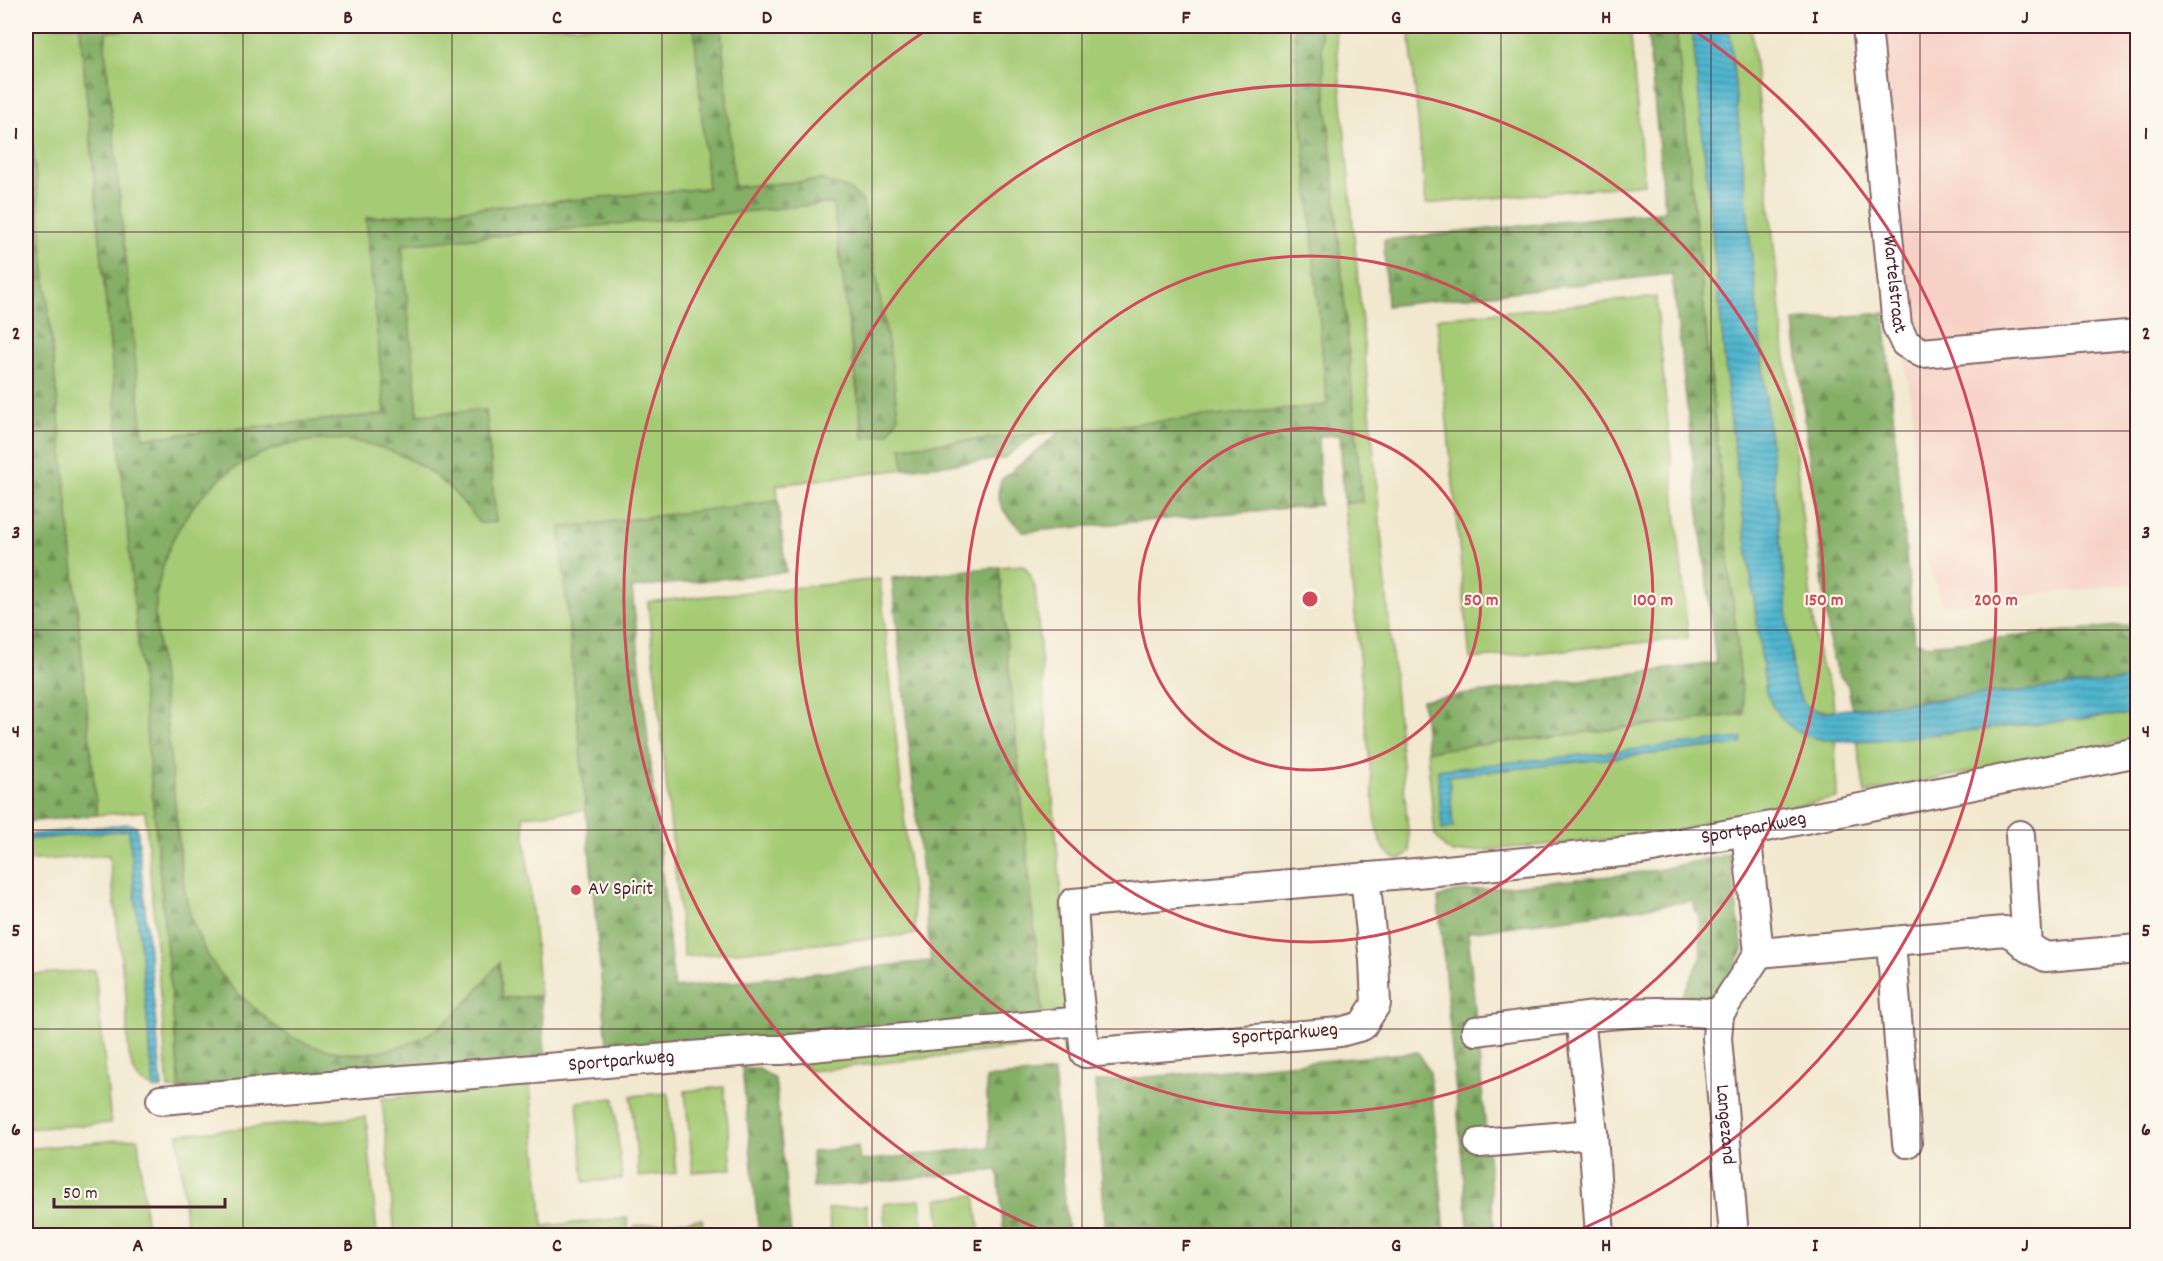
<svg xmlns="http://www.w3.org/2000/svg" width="2163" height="1261" font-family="Dekko,sans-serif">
	<defs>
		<pattern id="forest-firs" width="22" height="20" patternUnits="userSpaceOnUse" patternTransform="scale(1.5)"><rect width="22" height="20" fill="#84af66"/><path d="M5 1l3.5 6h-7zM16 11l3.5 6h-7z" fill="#6e8e54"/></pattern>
		<pattern id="water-rules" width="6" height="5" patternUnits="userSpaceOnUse" patternTransform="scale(1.5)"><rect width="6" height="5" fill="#4fb6ce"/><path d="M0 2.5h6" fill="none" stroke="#4493a7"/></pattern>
	</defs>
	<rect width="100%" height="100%" fill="#fbf7ec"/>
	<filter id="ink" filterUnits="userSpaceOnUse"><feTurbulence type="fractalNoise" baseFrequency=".0167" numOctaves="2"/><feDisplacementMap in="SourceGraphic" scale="12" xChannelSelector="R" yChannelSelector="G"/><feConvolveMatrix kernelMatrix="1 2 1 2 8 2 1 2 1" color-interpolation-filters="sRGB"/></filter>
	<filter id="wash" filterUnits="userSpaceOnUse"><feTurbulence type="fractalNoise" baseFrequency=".008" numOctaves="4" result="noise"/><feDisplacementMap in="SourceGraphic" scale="24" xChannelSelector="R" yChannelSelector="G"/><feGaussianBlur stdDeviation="1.35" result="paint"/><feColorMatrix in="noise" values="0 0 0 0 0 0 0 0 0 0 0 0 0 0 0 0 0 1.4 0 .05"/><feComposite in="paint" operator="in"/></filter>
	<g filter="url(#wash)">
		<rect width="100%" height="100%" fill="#f2e8cf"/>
		<path fill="#f7d1c6" d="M 1856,26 L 2137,26 L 2137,583 L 1943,606 L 1917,531 L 1913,416 Z"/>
		<path fill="#a6cb75" stroke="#787550" stroke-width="1.5" d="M 26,26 L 80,26 L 180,1089 L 168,1089 L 145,811 L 97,815 L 26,74 Z
			M 170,26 L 694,26 L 708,188 L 366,218 L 385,414 L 143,438 L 105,48 L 106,32 Z
			M 721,26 L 1335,26 L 1410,852 L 1400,860 C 1382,853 1381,844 1376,826 L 1344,503 L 1362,502 L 1320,28 L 1294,29 L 1327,405 L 902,447 L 904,469 L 777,485 L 778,501 L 560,528 L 586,810 L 523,816 L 540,996 L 502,999 L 499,964 C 484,982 468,1003 450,1019 C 408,1055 345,1064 295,1039 C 278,1030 266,1018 252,1006 C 214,975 192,938 184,890 L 155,616 C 162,437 377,374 479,523 L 496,522 L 486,410 L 418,415 L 401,245 L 833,203 L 863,438 L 889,433 L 898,417 L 892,365 L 863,203 L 822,180 L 734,187 Z
			M 1409,26 L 1630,26 L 1644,184 L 1426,204 Z
			M 1676,26 L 1692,26 L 1730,414 L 1766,692 L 1824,740 L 1835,740 L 1837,798 L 1647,836 L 1453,853 L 1445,848 L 1435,835 L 1427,751 L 1744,714 Z
			M 1729,26 L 1751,26 L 1814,630 L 1819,660 L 1832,691 L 1834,710 C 1808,713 1802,706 1794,682 Z
			M 1656,297 L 1688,638 L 1470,659 L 1437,318 Z
			M 1023,565 L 1030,574 L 1035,588 L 1071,1011 L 1061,1037 L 1050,1044 L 811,1071 L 784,1054 L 1044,1028 L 999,567 Z
			M 880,579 L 916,934 L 684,957 L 648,602 Z
			M 2137,713 L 2137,739 L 1865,793 L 1857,740 L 1888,739 Z
			M 129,830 L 154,1089 C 149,1086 142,1083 138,1079 C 121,1054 131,1004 123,974 L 109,855 L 26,861 L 26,840 Z
			M 95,970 L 111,1123 L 26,1129 L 26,975 Z
			M 530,1085 L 543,1226 L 627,1218 L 629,1235 L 395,1235 L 382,1099 Z
			M 724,1087 L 732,1169 L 693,1172 L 685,1091 Z
			M 668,1093 L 676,1173 L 639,1177 L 631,1096 Z
			M 614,1098 L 622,1179 L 584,1182 L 577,1102 Z
			M 366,1117 L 377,1235 L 187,1235 L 178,1134 Z
			M 138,1138 L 147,1235 L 26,1235 L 26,1149 Z
			M 975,1195 L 980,1235 L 941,1235 L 937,1199 Z
			M 920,1200 L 924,1235 L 886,1235 L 883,1204 Z
			M 866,1205 L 870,1235 L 831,1235 L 828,1209 Z
			M 702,1219 L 704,1235 L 635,1235 L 634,1226 Z"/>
		<path fill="url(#forest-firs)" stroke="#676748" stroke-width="1.5" d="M 80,26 L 170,26 L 106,32 L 105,48 L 143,438 L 385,414 L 366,218 L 708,188 L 694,26 L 721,26 L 734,187 L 822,180 L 849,189 L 863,202 L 892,365 L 898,417 L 889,433 L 864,438 L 833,203 L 402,245 L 418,415 L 486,410 L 496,522 L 479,523 C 378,374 162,437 155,616 C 161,672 167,728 173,783 C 182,871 177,945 252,1006 C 258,1010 262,1016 268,1021 C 286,1036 306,1045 329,1050 C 371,1061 419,1046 451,1018 C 469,1002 484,981 499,963 L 502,998 L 540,996 L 546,1060 L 180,1089 Z
			M 1647,26 L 1676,26 L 1744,714 L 1427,751 L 1422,700 L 1716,663 L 1672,274 L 1387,306 L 1384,240 L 1665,211 Z
			M 1320,28 L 1362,502 L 1344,503 L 1340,435 L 1318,436 L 1320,505 L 1024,532 L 1009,518 L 1001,506 L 998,493 L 1001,480 L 1061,431 L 1327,405 L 1294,29 Z
			M 26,74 L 97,815 L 26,822 Z
			M 1884,313 L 1914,641 L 1928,645 L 2137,624 L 2137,679 L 1852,708 L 1848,685 L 1837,673 L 1830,648 L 1794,321 Z
			M 1036,434 L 1003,459 L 904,469 L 901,447 Z
			M 778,501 L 786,572 L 632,588 L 674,988 L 931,961 L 892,578 L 999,567 L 1044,1028 L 608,1054 L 560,528 Z
			M 1729,854 L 1743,951 L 1713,1004 L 1682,996 L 1701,958 L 1699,918 L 1692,901 L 1468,932 L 1495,1235 L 1469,1235 L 1438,898 L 1454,892 L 1619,875 L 1657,870 Z
			M 1418,1052 L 1430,1072 L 1445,1235 L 1106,1235 L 1095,1082 Z
			M 742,1067 L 759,1069 L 775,1079 L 791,1235 L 759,1235 Z
			M 1054,1072 L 1068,1235 L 1004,1235 L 998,1170 L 813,1188 L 812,1152 L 858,1146 L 860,1161 L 990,1147 L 986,1078 Z"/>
		<path fill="url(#water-rules)" stroke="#4c6a7c" stroke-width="1.5" d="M 1692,26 L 1729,26 L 1794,682 C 1800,699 1803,707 1820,712 L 2137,679 L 2137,713 C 2074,720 2010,726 1946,733 C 1909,737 1838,748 1805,735 C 1786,728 1773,710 1766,692 L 1730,414 Z
			M 1742,738 L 1741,744 L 1449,776 L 1453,827 L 1442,830 L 1438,770 Z
			M 128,824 L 137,826 L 162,1088 L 154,1089 L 129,830 L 26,840 L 26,835 Z"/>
	</g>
	<g filter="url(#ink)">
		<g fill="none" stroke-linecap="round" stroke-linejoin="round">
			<defs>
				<g id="minor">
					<path id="s1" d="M 1867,26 L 1897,326 L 1905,343 L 1922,353 L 2138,334"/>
					<path d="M 2020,835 L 2027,947"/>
					<path id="s2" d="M 1365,877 L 1374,960 L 1376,1004 L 1362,1026 L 1340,1032 L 1085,1053 L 1078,990 L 1073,903 L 1427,872 L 1641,850 L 1746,831 L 2138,752"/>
					<path d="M 1891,942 L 1907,1143"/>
					<path d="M 1759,953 L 2005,931 L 2015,936 L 2027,947 L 2046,957 L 2138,949"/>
					<path id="s3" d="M 1719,1014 L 1717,1038 L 1734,1236"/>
					<path d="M 1580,1018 L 1593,1134 L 1600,1236"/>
					<path d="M 1476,1031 C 1556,1021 1639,1006 1719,1014 L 1759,953 L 1746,831"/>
					<path id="s4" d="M 161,1100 L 764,1050 L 781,1050 L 1081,1021"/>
					<path d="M 1479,1143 L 1593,1134"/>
				</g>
			</defs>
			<use href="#minor" stroke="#856564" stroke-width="32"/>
			<use href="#minor" stroke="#fff" stroke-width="28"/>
		</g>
	</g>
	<path fill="none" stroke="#4a1f2b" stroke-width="1.5" stroke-opacity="0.55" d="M 243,26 L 243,1236M 452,26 L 452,1236M 662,26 L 662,1236M 872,26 L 872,1236M 1082,26 L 1082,1236M 1291,26 L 1291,1236M 1501,26 L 1501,1236M 1711,26 L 1711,1236M 1920,26 L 1920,1236M 26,232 L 2138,232M 26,431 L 2138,431M 26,630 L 2138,630M 26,830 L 2138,830M 26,1029 L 2138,1029"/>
	<g fill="none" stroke="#d1495b" stroke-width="3">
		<circle cx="1310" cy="599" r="171"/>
		<circle cx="1310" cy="599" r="343"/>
		<circle cx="1310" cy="599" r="514"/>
		<path d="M1053 1235A686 686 0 0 1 931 27M1689 27A686 686 0 0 1 1567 1235"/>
	</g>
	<circle fill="#d1495b" stroke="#fbf7ec" stroke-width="2" cx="576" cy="890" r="6"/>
	<g text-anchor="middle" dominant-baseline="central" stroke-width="4.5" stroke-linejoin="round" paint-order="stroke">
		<g font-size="20" fill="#4a1f2b" stroke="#fbf7ec">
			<text stroke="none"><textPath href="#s1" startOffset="260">Wartelstraat</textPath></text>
			<text stroke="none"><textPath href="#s2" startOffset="1268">Sportparkweg</textPath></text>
			<text transform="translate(1285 1035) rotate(-5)">Sportparkweg</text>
			<text stroke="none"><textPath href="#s4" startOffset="462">Sportparkweg</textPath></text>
			<text stroke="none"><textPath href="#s3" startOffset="111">Langezand</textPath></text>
		</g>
		<g font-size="20" fill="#4a1f2b" stroke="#fbf7ec" text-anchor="start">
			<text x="588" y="890">AV Spirit</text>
		</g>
	</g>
	<circle cx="1310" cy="599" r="9" fill="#d1495b" stroke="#fbf7ec" stroke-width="3"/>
	<g font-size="18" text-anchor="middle" font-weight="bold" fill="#d1495b" stroke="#fbf7ec" stroke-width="4.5" stroke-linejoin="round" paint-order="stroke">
		<text x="1481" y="605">50 m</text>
		<text x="1653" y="605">100 m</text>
		<text x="1824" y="605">150 m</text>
		<text x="1996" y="605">200 m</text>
	</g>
	<rect width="2163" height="1261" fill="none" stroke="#fbf7ec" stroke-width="66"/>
	<path d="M54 1198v9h171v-9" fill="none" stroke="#4a1f2b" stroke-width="3"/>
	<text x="63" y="1198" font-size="18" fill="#4a1f2b" stroke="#fbf7ec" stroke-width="4.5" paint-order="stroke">50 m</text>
	<rect x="33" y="33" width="2097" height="1195" fill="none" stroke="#4a1f2b" stroke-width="2"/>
	<g font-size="20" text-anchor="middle" font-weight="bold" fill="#4a1f2b">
		<text x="138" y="23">A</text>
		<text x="348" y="23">B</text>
		<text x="557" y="23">C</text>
		<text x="767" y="23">D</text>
		<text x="977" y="23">E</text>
		<text x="1186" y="23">F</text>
		<text x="1396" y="23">G</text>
		<text x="1606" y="23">H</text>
		<text x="1815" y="23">I</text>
		<text x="2025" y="23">J</text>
		<text x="16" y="139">1</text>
		<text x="2146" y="139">1</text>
		<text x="16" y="339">2</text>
		<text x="2146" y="339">2</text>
		<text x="16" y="538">3</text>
		<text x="2146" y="538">3</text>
		<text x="16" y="737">4</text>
		<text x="2146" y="737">4</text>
		<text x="16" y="936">5</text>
		<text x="2146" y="936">5</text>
		<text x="16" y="1135">6</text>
		<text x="2146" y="1135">6</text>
		<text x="138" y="1251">A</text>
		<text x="348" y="1251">B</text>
		<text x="557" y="1251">C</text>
		<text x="767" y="1251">D</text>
		<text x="977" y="1251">E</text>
		<text x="1186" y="1251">F</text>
		<text x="1396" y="1251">G</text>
		<text x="1606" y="1251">H</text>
		<text x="1815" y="1251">I</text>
		<text x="2025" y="1251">J</text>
	</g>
</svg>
